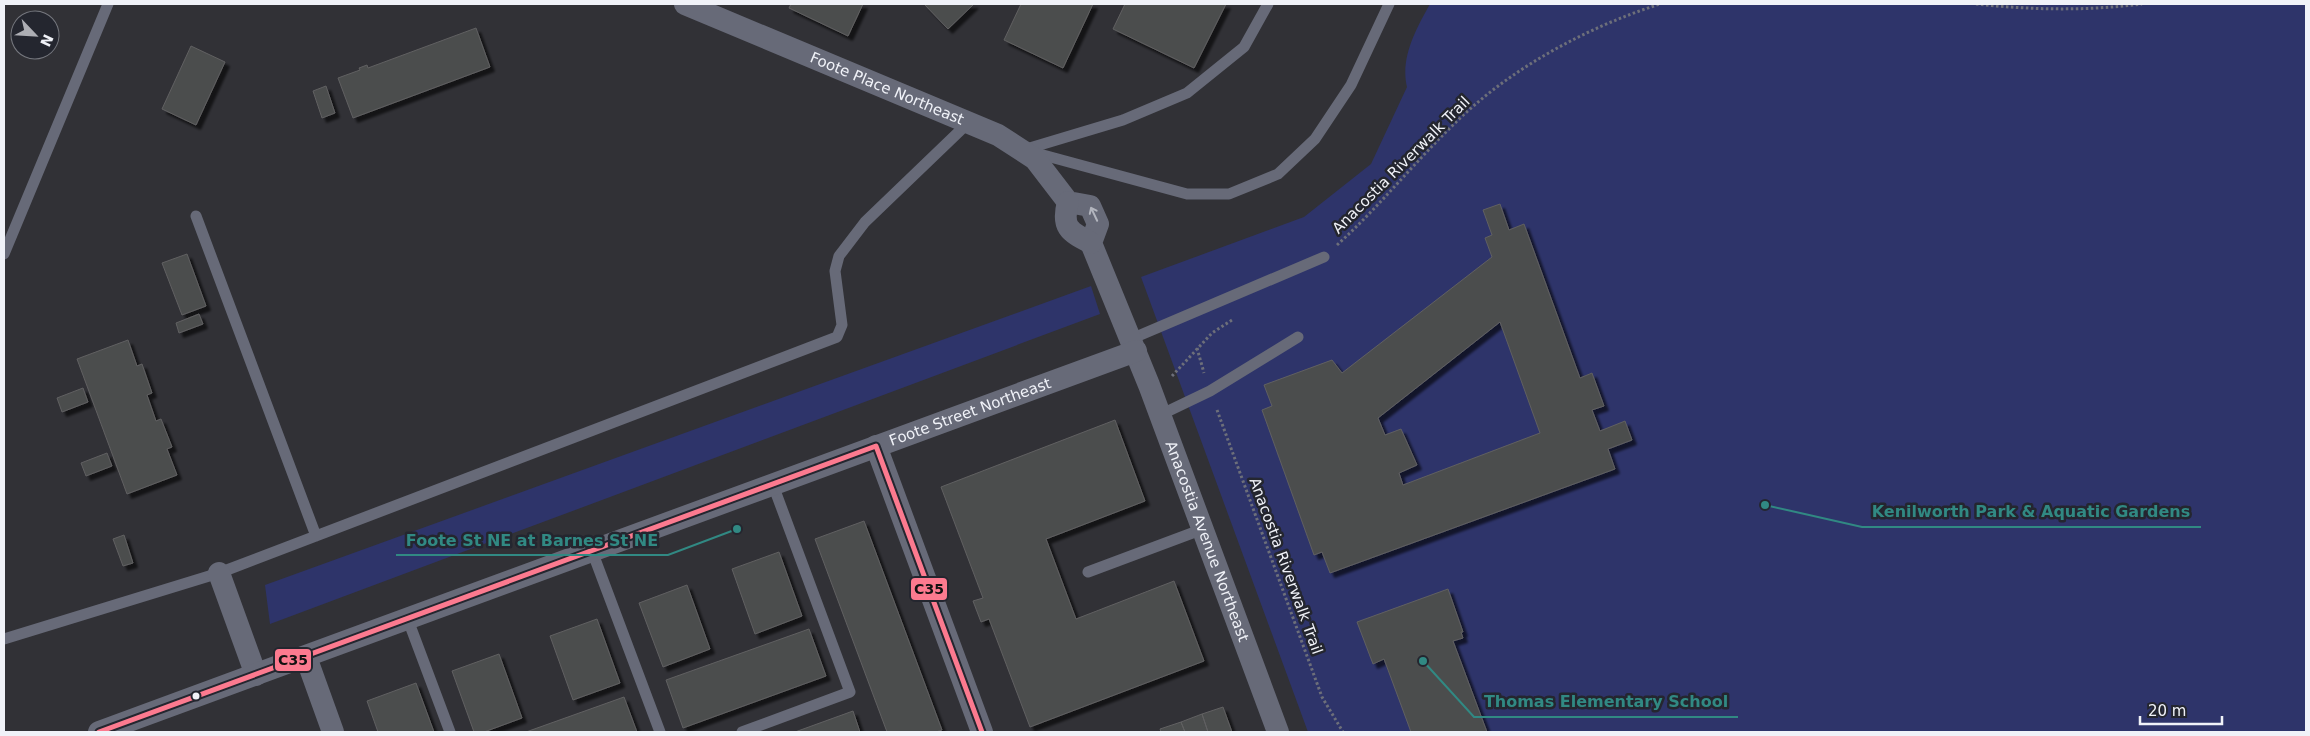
<svg xmlns="http://www.w3.org/2000/svg" width="2310" height="736" font-family="'DejaVu Sans',sans-serif">
	<defs>
		<filter id="shadow"><feDropShadow dx="4.5" dy="4.5" stdDeviation="1" flood-color="#0009"/></filter>
	</defs>
	<rect width="100%" height="100%" fill="#313136"/>
	<path fill="#2e346a" d="M 1430,4 L 2306,4 L 2306,732 L 1308,732 L 1141,277 L 1304,217 L 1371,164 L 1407,87 C 1400,58 1416,29 1430,4 Z
		M 1091,286 L 1100,314 L 270,624 L 265,585 Z"/>
	<path fill="#4c4d4e" stroke="#606061" fill-rule="evenodd" filter="url(#shadow)" d="M 791,4 L 863,4 L 848,36 L 789,8 Z
		M 924,4 L 974,4 L 948,29 Z
		M 1021,4 L 1093,4 L 1063,68 L 1004,40 Z
		M 1125,4 L 1226,4 L 1194,68 L 1113,29 Z
		M 476,28 L 490,67 L 353,118 L 338,78 L 360,70 L 359,68 L 367,65 L 368,68 Z
		M 191,46 L 225,62 L 196,125 L 162,109 Z
		M 326,86 L 335,113 L 322,118 L 313,91 Z
		M 1500,204 L 1509,230 L 1524,224 L 1580,378 L 1592,373 L 1604,406 L 1592,410 L 1600,431 L 1625,421 L 1632,440 L 1608,449 L 1615,469 L 1330,573 L 1322,552 L 1314,555 L 1262,410 L 1272,406 L 1264,385 L 1332,360 L 1342,373 L 1492,257 L 1485,238 L 1492,235 L 1483,210 ZM 1500,322 L 1540,433 L 1403,485 L 1399,473 L 1417,465 L 1401,429 L 1385,435 L 1378,418 Z
		M 187,254 L 206,306 L 182,315 L 162,263 Z
		M 199,314 L 203,324 L 179,333 L 176,323 Z
		M 128,340 L 137,366 L 142,364 L 152,393 L 147,395 L 156,421 L 161,419 L 172,447 L 167,449 L 177,475 L 127,494 L 77,359 Z
		M 83,388 L 88,402 L 62,412 L 57,398 Z
		M 1115,420 L 1145,501 L 1046,539 L 1076,619 L 1174,581 L 1204,661 L 1030,727 L 989,619 L 981,622 L 973,601 L 983,598 L 941,487 Z
		M 107,453 L 112,466 L 86,476 L 81,463 Z
		M 864,521 L 942,730 L 936,732 L 887,732 L 815,539 Z
		M 124,535 L 133,563 L 123,566 L 113,539 Z
		M 779,552 L 802,616 L 755,634 L 732,569 Z
		M 687,585 L 710,649 L 663,667 L 639,603 Z
		M 1448,589 L 1463,632 L 1461,632 L 1463,638 L 1453,641 L 1487,732 L 1411,732 L 1384,659 L 1373,664 L 1357,622 Z
		M 597,619 L 620,683 L 573,700 L 550,636 Z
		M 809,629 L 826,676 L 683,728 L 666,680 Z
		M 499,654 L 522,718 L 484,732 L 474,732 L 452,671 Z
		M 416,683 L 434,732 L 378,732 L 367,701 Z
		M 624,697 L 637,732 L 526,732 Z
		M 1223,707 L 1232,732 L 1208,732 L 1202,714 Z
		M 853,711 L 860,732 L 795,732 Z
		M 1202,714 L 1208,732 L 1185,732 L 1181,722 Z
		M 1181,722 L 1185,732 L 1161,732 L 1160,729 Z"/>
	<g fill="none" stroke-linecap="round" stroke-linejoin="round">
		<path stroke="#6d6f7a" stroke-width="3" stroke-dasharray="2.5 2.5" stroke-linecap="butt" d="M 1976,4 C 2032,10 2086,11 2142,4
			M 1337,245 C 1378,208 1413,164 1453,125 C 1509,69 1585,28 1660,4
			M 1197,348 L 1204,373
			M 1172,376 L 1212,333 L 1232,320
			M 1217,410 L 1322,697 L 1343,732"/>
		<path stroke="#676a78" stroke-width="11" d="M 1023,150 L 1123,120 L 1187,93 L 1244,47 L 1268,4
			M 1032,152 L 1187,194 L 1229,194 L 1278,174 L 1315,139 L 1351,85 L 1389,4
			M 196,216 L 316,536
			M 4,254 L 108,4
			M 1131,339 L 1324,257
			M 1160,415 L 1210,391 L 1298,337
			M 592,551 L 660,732
			M 1088,572 L 1203,529
			M 408,620 L 450,732
			M 4,639 L 219,573 L 837,337 L 842,325 L 835,271 L 839,256 L 865,222 L 968,123
			M 742,732 L 850,692 L 773,485"/>
		<g stroke="#676a78" stroke-width="22">
			<path id="s1" d="M 685,4 L 998,135 L 1035,159 L 1068,202 L 1090,206 L 1098,224 L 1091,243 L 1149,385 L 1278,732"/>
			<path d="M 1068,202 C 1061,228 1070,232 1091,243"/>
			<path d="M 876,446 L 982,732"/>
			<path d="M 219,573 L 256,675"/>
			<path d="M 306,657 L 333,732"/>
			<path id="s2" d="M 99,732 L 1136,351"/>
		</g>
		<defs>
			<path id="bus-1" d="M 876,446 L 982,732
				M 99,732 L 876,446"/>
		</defs>
		<use href="#bus-1" stroke="#24262f" stroke-width="9"/>
		<use href="#bus-1" stroke="#fc7a8f" stroke-width="5"/>
	</g>
	<defs><path id="oneway-shaft" d="M-6 0H5M1.5-3L5.5 0L1.5 3" fill="none" stroke-width="1.6" stroke-linecap="round" stroke-linejoin="round" transform="scale(1.25)"/></defs>
	<use stroke="#b2b5be" href="#oneway-shaft" transform="translate(1094 214) rotate(-115)"/>
	<circle fill="#f0f2f8" stroke="#24262f" stroke-width="2" cx="196" cy="696" r="4.5"/>
	<g text-anchor="middle" dominant-baseline="central" stroke-width="5" stroke-linejoin="round" paint-order="stroke">
		<g font-size="15" fill="#f0f2f8" stroke="#24262f">
			<text stroke="none"><textPath href="#s1" startOffset="219">Foote Place Northeast</textPath></text>
			<text transform="translate(1401 165) rotate(-45)">Anacostia Riverwalk Trail</text>
			<text stroke="none"><textPath href="#s2" startOffset="928">Foote Street Northeast</textPath></text>
			<text stroke="none"><textPath href="#s1" startOffset="820">Anacostia Avenue Northeast</textPath></text>
			<text transform="translate(1286 566) rotate(70)">Anacostia Riverwalk Trail</text>
		</g>
	</g>
	<path fill="none" stroke="#318983" stroke-width="2" d="M1765 505L1862 527H2201M737 529L668 555H396M1423 661L1474 717H1738"/>
	<g fill="#318983" stroke="#24262f" stroke-width="2">
		<circle cx="1765" cy="505" r="5"/>
		<circle cx="737" cy="529" r="5"/>
		<circle cx="1423" cy="661" r="5"/>
	</g>
	<g font-size="16" text-anchor="middle" font-weight="bold" fill="#318983" stroke="#24262f" stroke-width="5" stroke-linejoin="round" paint-order="stroke">
		<text x="2031" y="517">Kenilworth Park &amp; Aquatic Gardens</text>
		<text x="532" y="546">Foote St NE at Barnes St NE</text>
		<text x="1606" y="707">Thomas Elementary School</text>
	</g>
	<g stroke="#24262f" stroke-width="2">
		<rect x="910" y="577" width="38" height="24" rx="5" fill="#fc7a8f"/>
		<rect x="274" y="648" width="38" height="24" rx="5" fill="#fc7a8f"/>
	</g>
	<g font-size="14" text-anchor="middle" font-weight="bold" fill="#111">
		<text x="929" y="594">C35</text>
		<text x="293" y="665">C35</text>
	</g>
	<rect width="2310" height="736" fill="none" stroke="#f0f2f8" stroke-width="10"/>
	<g transform="translate(35 35) rotate(115)"><circle r="24" fill="#24262f" stroke="#76787f"/>
	<path d="M0-4L9 19L0 12L-9 19Z" fill="#adaeb4"/>
	<text y="-8" font-size="14" font-weight="bold" text-anchor="middle" fill="#f0f2f8">N</text>
	</g>
	<path d="M2140 716v8h82v-8" fill="none" stroke="#f0f2f8" stroke-width="2.5"/>
	<text x="2148" y="716" font-size="15" fill="#f0f2f8" stroke="#24262f" stroke-width="4" paint-order="stroke">20 m</text>
</svg>
